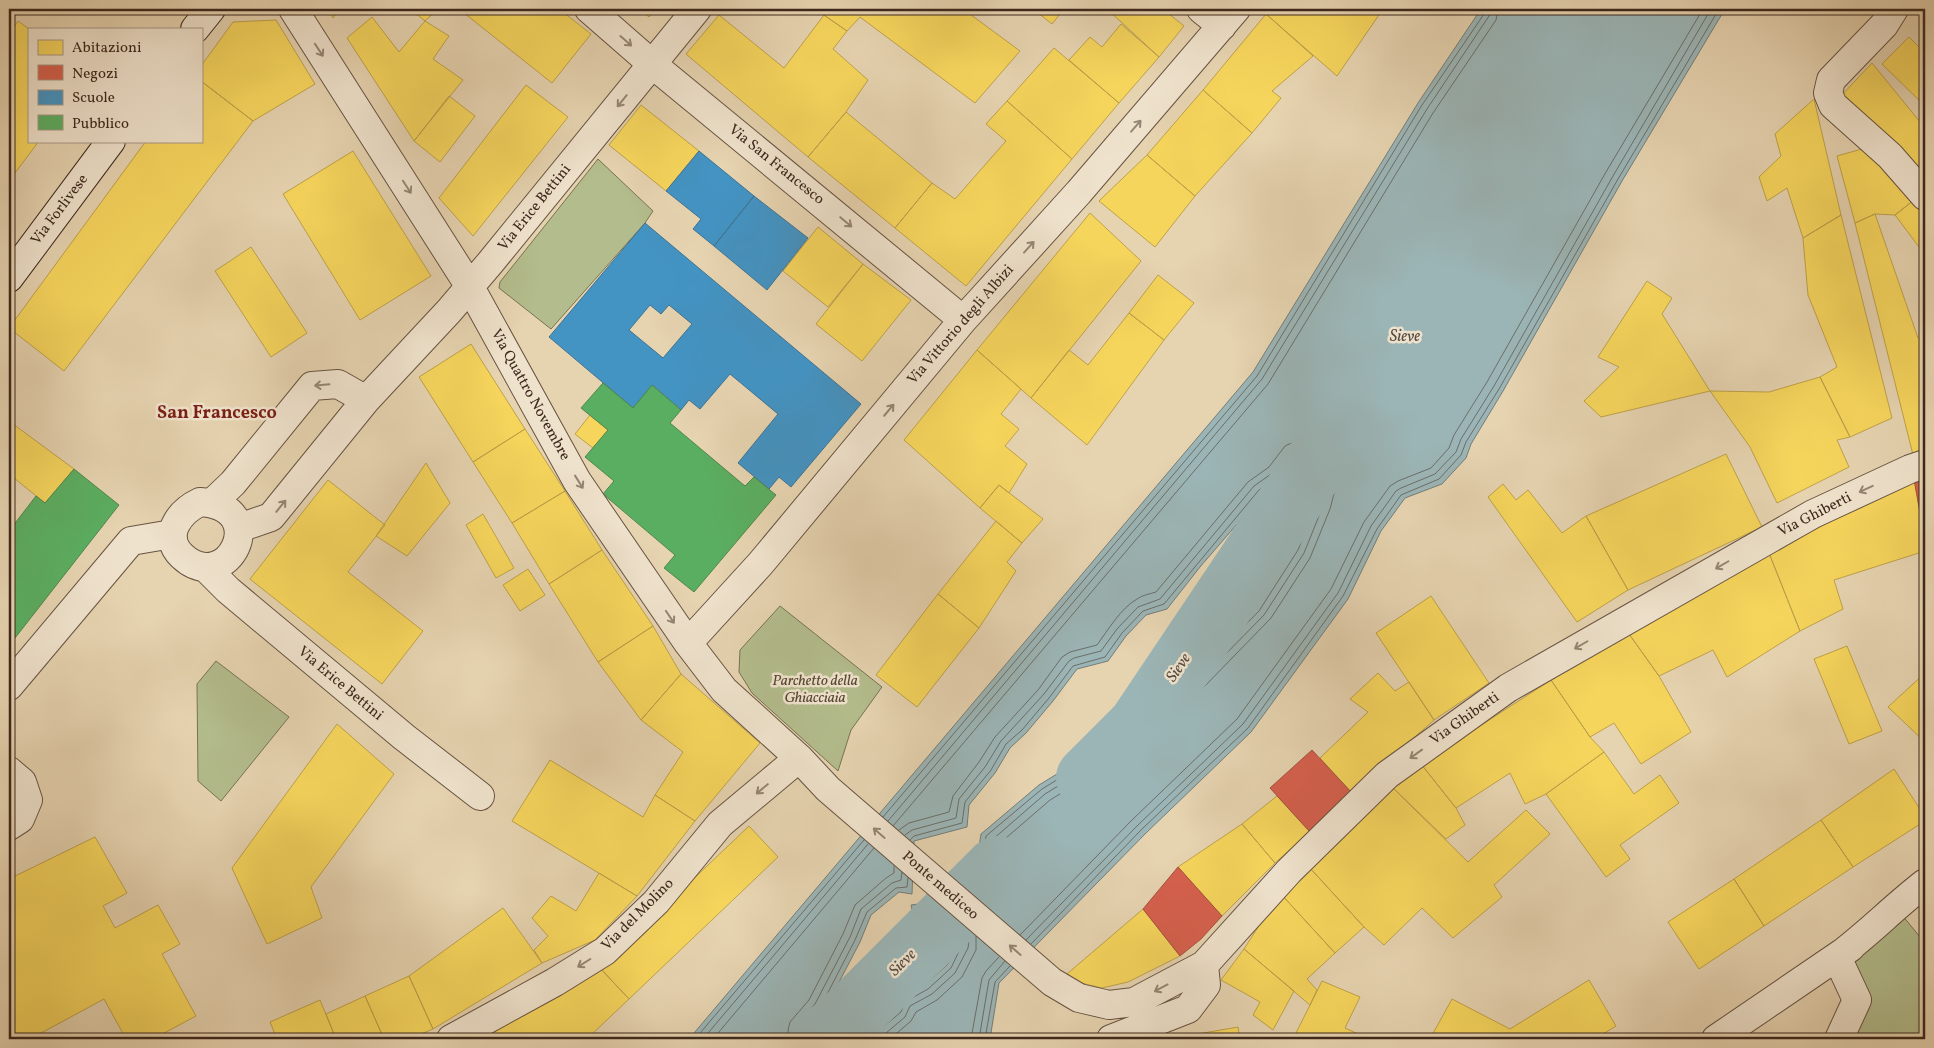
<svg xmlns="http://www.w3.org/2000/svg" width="1934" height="1048" font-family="Vollkorn,serif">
	<rect width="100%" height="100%" fill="#e6d3b0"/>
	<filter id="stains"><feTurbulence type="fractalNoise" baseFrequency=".004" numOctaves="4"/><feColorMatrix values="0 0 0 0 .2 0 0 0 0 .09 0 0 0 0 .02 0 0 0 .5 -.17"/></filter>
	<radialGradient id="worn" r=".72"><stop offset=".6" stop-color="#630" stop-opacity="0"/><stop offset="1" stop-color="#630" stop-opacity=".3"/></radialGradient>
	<path fill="#b3bc8c" stroke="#787254" d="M 598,159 L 653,211 L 645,223 L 551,329 L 499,288 L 500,282 Z
		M 780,606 L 882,687 L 851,730 L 838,771 L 752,693 L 739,672 L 740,650 Z
		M 216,661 L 289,717 L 221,801 L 198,781 L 197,684 Z
		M 1892,903 L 1925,943 L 1925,1039 L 1850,1039 L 1844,950 Z"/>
	<path fill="#9bb5b6" stroke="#757d79" d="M 1481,9 L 1725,9 L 1622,181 L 1503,391 L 1471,444 L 1466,458 L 1442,484 L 1405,498 L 1381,531 L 1348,599 L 1251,732 L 1145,834 L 999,983 L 990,1039 L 849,1039 C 869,1033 893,1019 901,999 L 925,985 L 947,965 L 958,943 L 949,930 L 916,927 L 911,905 L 971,897 L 981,834 L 1039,785 L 1070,766 L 1128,720 L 1153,712 L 1256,608 L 1294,548 L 1313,502 L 1324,459 L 1297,460 L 1282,481 L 1263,494 L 1200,567 L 1167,609 L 1146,615 L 1126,636 L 1108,661 L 1077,669 L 1053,701 L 1026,733 L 1010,748 L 995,773 L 969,805 L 967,827 L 914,841 L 912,894 L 899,892 L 871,915 L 860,942 L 824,1011 L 806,1032 L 835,1039 L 689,1039 L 1253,372 L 1418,103 Z"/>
	<path fill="#f6d55c" stroke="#bea149" d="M 328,9 L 340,9 L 333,18 Z
		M 410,9 L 438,9 L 425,21 Z
		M 459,9 L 559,9 L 591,34 L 552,83 Z
		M 639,9 L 656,9 L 649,17 Z
		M 815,9 L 963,9 L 1020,51 L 975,103 L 860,17 L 847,31 Z
		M 1033,9 L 1064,9 L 1052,24 Z
		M 1107,9 L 1163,9 L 1184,26 L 1159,57 Z
		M 1270,9 L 1383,9 L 1337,76 L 1266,14 Z
		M 1266,14 L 1313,56 L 1272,91 L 1281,98 L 1252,133 L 1203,90 Z
		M 719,15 L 784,68 L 824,15 L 847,31 L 833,49 L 868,80 L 846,112 L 808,157 L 686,54 Z
		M 372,17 L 399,52 L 425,21 L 449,36 L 433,59 L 463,80 L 414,141 L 347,38 Z
		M 276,20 L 315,84 L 253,121 L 201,81 L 201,66 L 233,22 Z
		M 18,21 L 29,29 L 29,141 L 39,141 L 9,181 L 9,33 Z
		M 1121,24 L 1159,57 L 1119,103 L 1069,60 L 1090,37 L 1102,47 Z
		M 1909,37 L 1925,53 L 1925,106 L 1882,64 Z
		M 1054,48 L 1119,103 L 1072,159 L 1007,101 Z
		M 1872,63 L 1925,128 L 1925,183 L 1840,97 Z
		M 201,81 L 253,121 L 64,371 L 9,328 L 146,141 L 201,141 Z
		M 526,85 L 568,117 L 473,236 L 439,198 Z
		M 1203,90 L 1252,133 L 1195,196 L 1147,155 Z
		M 449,96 L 475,116 L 440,162 L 414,141 Z
		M 1814,99 L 1841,215 L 1803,238 L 1787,188 L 1767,201 L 1759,177 L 1781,156 L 1775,134 Z
		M 1007,101 L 1072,159 L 966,286 L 895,228 L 932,183 L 955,199 L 1006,141 L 986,124 Z
		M 641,105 L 699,151 L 666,191 L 609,145 Z
		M 846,112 L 932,183 L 895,228 L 808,157 Z
		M 1869,147 L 1914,200 L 1895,215 L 1875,214 L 1855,223 L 1837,156 Z
		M 353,151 L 431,276 L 360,320 L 283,194 Z
		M 1147,155 L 1195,196 L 1155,247 L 1099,201 Z
		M 1914,200 L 1925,215 L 1925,255 L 1895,215 Z
		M 1090,213 L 1141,261 L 1031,398 L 977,350 Z
		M 1875,214 L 1918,338 L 1925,334 L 1925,448 L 1913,455 L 1855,223 Z
		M 1841,215 L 1892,418 L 1850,437 L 1820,377 L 1837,367 L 1808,295 L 1803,238 Z
		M 818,227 L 863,264 L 828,307 L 783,271 Z
		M 251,247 L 307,333 L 271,357 L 215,271 Z
		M 863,264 L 911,300 L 862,361 L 816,324 Z
		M 1158,275 L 1194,303 L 1164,340 L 1129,313 Z
		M 1647,281 L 1672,298 L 1662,314 L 1710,391 L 1601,417 L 1584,401 L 1619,367 L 1598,357 Z
		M 1129,313 L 1164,340 L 1087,445 L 1031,398 L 1069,350 L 1088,365 Z
		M 471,344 L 525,429 L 473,462 L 419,377 Z
		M 977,350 L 1021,389 L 1001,414 L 1019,429 L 1005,446 L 1027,464 L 1009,493 L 999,485 L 980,508 L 904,440 Z
		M 1820,377 L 1850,437 L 1837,440 L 1849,467 L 1777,503 L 1750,447 L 1710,391 L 1769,392 Z
		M 590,415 L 608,430 L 593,448 L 575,434 Z
		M 9,421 L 74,469 L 45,503 L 9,474 Z
		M 525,429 L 565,491 L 512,523 L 473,462 Z
		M 1726,454 L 1762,527 L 1628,590 L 1586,516 Z
		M 426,463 L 450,503 L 407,556 L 376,536 Z
		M 1914,479 L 1925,540 L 1925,551 L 1834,580 L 1843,609 L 1800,631 L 1769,553 Z
		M 328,480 L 385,525 L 348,572 L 423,631 L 382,684 L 250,579 Z
		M 1503,484 L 1516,500 L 1528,490 L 1562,533 L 1586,516 L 1628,590 L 1577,622 L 1488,497 Z
		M 999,485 L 1043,519 L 1022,543 L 980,508 Z
		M 565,491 L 602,550 L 549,584 L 512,523 Z
		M 483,514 L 514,568 L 496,578 L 466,525 Z
		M 996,521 L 1022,543 L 1007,562 L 1016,571 L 979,628 L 938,594 Z
		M 602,550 L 653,626 L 598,662 L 549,584 Z
		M 1769,553 L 1800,631 L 1727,677 L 1713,650 L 1659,676 L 1629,634 Z
		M 528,569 L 545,595 L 520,611 L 503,585 Z
		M 938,594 L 979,628 L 917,707 L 876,675 Z
		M 1431,596 L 1489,683 L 1434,720 L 1376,633 Z
		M 653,626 L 681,674 L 641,720 L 598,662 Z
		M 1629,634 L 1659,676 L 1691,732 L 1641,764 L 1614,723 L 1590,737 L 1551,680 Z
		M 1847,646 L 1882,731 L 1849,744 L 1814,659 Z
		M 1378,673 L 1395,691 L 1409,682 L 1434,720 L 1352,793 L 1320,758 L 1368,712 L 1350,699 Z
		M 1925,673 L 1925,742 L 1888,707 Z
		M 681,674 L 760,743 L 695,821 L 655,795 L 683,752 L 641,720 Z
		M 1551,680 L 1590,737 L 1604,752 L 1546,794 L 1525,804 L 1510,773 L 1456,808 L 1421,764 Z
		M 337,724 L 394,774 L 311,887 L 322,918 L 267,944 L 232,868 Z
		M 1604,752 L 1634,794 L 1660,775 L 1679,803 L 1620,845 L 1630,859 L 1606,877 L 1546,794 Z
		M 550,760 L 643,817 L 655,795 L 695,821 L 637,896 L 512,821 Z
		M 1421,764 L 1456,808 L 1465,825 L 1446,839 L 1390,785 Z
		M 1894,769 L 1925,817 L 1925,821 L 1853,867 L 1821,820 Z
		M 1390,785 L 1468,862 L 1526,810 L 1550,834 L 1494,885 L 1502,897 L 1453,938 L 1422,908 L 1384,945 L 1364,927 L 1309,867 Z
		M 1277,796 L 1310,832 L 1275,863 L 1242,824 Z
		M 1821,820 L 1853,867 L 1764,926 L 1734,879 Z
		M 1242,824 L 1275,863 L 1222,916 L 1178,867 Z
		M 749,826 L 778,857 L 629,999 L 600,968 Z
		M 95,837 L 127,893 L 103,906 L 115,928 L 158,905 L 180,944 L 162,954 L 196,1016 L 153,1039 L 126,1039 L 104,999 L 30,1039 L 9,1039 L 9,879 Z
		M 1309,867 L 1364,927 L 1335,953 L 1280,893 Z
		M 599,873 L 637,896 L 595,940 L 542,963 L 534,950 L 548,936 L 532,918 L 551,896 L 576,911 Z
		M 1734,879 L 1764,926 L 1699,969 L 1668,922 Z
		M 1280,893 L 1335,953 L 1307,979 L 1317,990 L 1310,1005 L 1244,949 Z
		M 503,908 L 542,963 L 433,1029 L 409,976 Z
		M 1143,909 L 1180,956 L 1128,982 L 1102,988 L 1077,982 L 1067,974 Z
		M 1244,949 L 1294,991 L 1273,1030 L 1253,1015 L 1260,1002 L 1221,980 Z
		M 600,968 L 629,999 L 590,1036 L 593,1039 L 482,1039 L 573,987 Z
		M 409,976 L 433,1029 L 409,1039 L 384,1039 L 365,996 Z
		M 1589,980 L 1616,1026 L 1595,1039 L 1430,1039 L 1452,999 L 1510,1029 Z
		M 1322,981 L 1360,997 L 1345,1028 L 1369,1039 L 1302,1039 L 1295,1035 Z
		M 365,996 L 384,1039 L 336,1039 L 326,1014 Z
		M 320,1000 L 336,1039 L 277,1039 L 270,1022 Z
		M 1238,1027 L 1240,1039 L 1187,1039 L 1186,1036 Z"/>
	<path fill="#d6604d" stroke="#a84f3f" d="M 1925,476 L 1925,540 L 1914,479 Z
		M 1312,750 L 1352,793 L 1310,832 L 1270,788 Z
		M 1178,867 L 1222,916 L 1201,939 L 1180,956 L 1143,909 Z"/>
	<path fill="#4393c3" stroke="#417391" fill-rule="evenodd" d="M 699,151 L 754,196 L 714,246 L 693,229 L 701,219 L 666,191 Z
		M 754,196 L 808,238 L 767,290 L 714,246 Z
		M 645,223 L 861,404 L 791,487 L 779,477 L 769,489 L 738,463 L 778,414 L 730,374 L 700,409 L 689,400 L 681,410 L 652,385 L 633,408 L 549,337 ZM 650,305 L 661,314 L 669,305 L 692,324 L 663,358 L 629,330 Z"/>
	<path fill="#5aae61" stroke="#51864d" d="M 603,383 L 633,408 L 652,385 L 681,410 L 670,423 L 745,486 L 754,477 L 776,495 L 694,592 L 664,568 L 675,555 L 603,494 L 614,481 L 585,457 L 608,430 L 581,408 Z
		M 74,469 L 119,505 L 15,638 L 9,633 L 9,531 L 36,496 L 45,503 Z"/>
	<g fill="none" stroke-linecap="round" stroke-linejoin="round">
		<path stroke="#6c6e6a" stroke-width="1" d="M 883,817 L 1257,376 L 1422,105 L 1484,14 L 1485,9
			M 888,821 L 1262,379 L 1427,109 L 1489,16 L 1491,9
			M 893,826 L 1268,384 L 1433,113 L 1496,20 L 1498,9
			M 899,830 L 909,823 L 949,812 L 953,796 L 979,762 L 995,737 L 1038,690 L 1062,657 L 1070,652 L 1097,645 C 1108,630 1121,608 1137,599 C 1142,595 1150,594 1156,592 L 1248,482 L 1269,467 L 1285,446 L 1294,442 L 1323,441 L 1331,442 L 1338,448 L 1342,455 L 1342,463 L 1330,509 L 1310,558 L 1271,618 L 1165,727 L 1136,738 L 1081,781 L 1050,800 L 999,844 L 987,906
			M 905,835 L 912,830 L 956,818 L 959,799 L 985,767 L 1001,741 L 1044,694 L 1069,661 L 1074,658 L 1101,651 L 1117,629 L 1138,607 L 1160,599 L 1254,486 L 1274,472 L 1289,452 L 1296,449 L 1325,448 L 1333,454 L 1335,462 L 1323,506 L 1304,553 L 1264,615 L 1160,721 L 1133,731 L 1076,775 L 1045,794 L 992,840 L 981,901
			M 910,840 L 914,836 L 962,823 L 965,802 L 991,770 L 1006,744 L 1022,730 L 1049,698 L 1073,666 L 1105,657 L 1122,633 L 1143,611 L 1164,604 L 1259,490 L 1278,477 L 1293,457 L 1322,454 L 1327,456 L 1329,462 L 1317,504 L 1298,550 L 1259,611 L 1156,716 L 1130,725 L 1073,770 L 1042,789 L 986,836 L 976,897
			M 1020,935 L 1131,821 L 1237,719 L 1331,589 L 1364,522 L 1390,486 L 1398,481 L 1431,468 L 1449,448 L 1454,435 L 1487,382 L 1606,172 L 1703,9
			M 1026,940 L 1137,826 L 1243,724 L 1338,593 L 1371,526 L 1396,491 L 1401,488 L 1435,474 L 1456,452 L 1461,439 L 1494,386 L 1613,176 L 1711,9
			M 1031,944 L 1141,830 L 1248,728 L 1343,596 L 1377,529 L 1401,495 L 1439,479 L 1461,455 L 1466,442 L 1499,389 L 1618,179 L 1719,9
			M 695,1039 L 864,840
			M 703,1039 L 868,844
			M 713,1039 L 874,848
			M 789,1039 L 788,1030 L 790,1022 L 809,1000 L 843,934 L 855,905 L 886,878 L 894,873 L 894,866
			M 798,1039 L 795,1033 L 797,1026 L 815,1004 L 850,937 L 861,909 L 892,883 L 901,880 L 902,872
			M 814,1039 L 804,1036 L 802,1029 L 820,1008 L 855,940 L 867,912 L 896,888 L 907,887 L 908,878
			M 861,1039 L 882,1028 L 901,1012 L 905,1002 L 928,989 L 951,968 L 963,943 L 950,925 L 920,922 L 918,912 L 919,909 L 941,906
			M 875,1039 L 886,1033 L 905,1017 L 910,1006 L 932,994 L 955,973 L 968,948 L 969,941 L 956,922 L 936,916 L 937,913 L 947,912
			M 890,1039 L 911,1021 L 916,1012 L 937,1000 L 962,977 L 976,950 L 976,936
			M 971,1039 L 982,978 L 986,971 L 999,957
			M 979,1039 L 989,980 L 1005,961
			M 985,1039 L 995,982 L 1010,966"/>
		<path stroke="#9bb5b6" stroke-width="64" d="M 1088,778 L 1139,727 L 1368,386
			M 822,1039 L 837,1029 L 998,868"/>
		<defs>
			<path id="street" d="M 293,9 L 470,287 L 577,481 L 688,643 L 724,690 L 799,758 L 828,789 L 1052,982 L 1079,998 L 1109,1005 L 1134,1002 L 1204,965 L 1289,871 L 1387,775 L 1508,688 L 1813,514 L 1910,469 L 1925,464
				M 589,9 L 652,64 L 963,320
				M 1201,9 L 1222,26
				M 1894,9 L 1884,25 L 1831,80 L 1828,93 L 1833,105 L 1890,156 L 1925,196
				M 200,502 C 274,507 227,598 182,556 C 161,536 179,512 200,502 Z
				M 212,503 L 233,483 L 312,386 L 338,384 L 366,400
				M 239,528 L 271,517 L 366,400 L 449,311 L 490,263 L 697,9
				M 205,567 L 228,590 L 404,737 L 480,796
				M 688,643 L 761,563 L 963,320 L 1079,192 L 1236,9
				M 9,686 L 131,541 L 172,534
				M 9,771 L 22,782 L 28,800 L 20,819 L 9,826
				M 451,1039 L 555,982 L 605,951 L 656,902 L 720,824 L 799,758
				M 1111,1039 L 1188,1009 L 1206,985 L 1204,965
				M 1716,1039 L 1851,947
				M 1839,1039 L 1857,1000 L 1837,957 C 1868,934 1895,906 1925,883"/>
			<path id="secondary" d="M 195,29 L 211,9
				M 9,278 L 111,141"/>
		</defs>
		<use href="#street" stroke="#675342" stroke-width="30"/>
		<use href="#secondary" stroke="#3d281d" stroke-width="30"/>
		<use href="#street" stroke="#efe2cc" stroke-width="28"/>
		<use href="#secondary" stroke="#efe2cc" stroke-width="28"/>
	</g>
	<defs><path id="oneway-shaft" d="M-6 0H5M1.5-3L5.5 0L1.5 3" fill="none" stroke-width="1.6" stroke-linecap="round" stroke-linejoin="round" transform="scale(1.25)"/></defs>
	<g stroke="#968574">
		<use href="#oneway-shaft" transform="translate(626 41) rotate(41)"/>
		<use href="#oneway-shaft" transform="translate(319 50) rotate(57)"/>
		<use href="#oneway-shaft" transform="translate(622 101) rotate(129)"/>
		<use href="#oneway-shaft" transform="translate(1136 126) rotate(-49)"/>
		<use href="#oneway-shaft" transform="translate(407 187) rotate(57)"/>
		<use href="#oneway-shaft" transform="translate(846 222) rotate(40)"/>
		<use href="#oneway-shaft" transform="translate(1029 247) rotate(-48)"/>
		<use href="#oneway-shaft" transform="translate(322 385) rotate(175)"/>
		<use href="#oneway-shaft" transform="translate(889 410) rotate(-50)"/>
		<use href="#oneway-shaft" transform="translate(579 482) rotate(58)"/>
		<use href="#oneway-shaft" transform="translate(1866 489) rotate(155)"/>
		<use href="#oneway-shaft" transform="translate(281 506) rotate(-51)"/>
		<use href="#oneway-shaft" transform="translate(1722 565) rotate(150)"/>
		<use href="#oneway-shaft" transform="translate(670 617) rotate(56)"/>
		<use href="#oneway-shaft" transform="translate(1581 645) rotate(150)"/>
		<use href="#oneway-shaft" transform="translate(1416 754) rotate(144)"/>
		<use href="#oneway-shaft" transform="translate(762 789) rotate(140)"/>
		<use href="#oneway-shaft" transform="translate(879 833) rotate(-139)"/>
		<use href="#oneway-shaft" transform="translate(1015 950) rotate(-139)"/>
		<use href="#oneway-shaft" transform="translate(584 963) rotate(148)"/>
		<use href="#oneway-shaft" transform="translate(1161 988) rotate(152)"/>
	</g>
	<g text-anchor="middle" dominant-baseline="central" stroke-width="5" stroke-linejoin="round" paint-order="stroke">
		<g font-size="15" fill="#3d281d" stroke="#efe2cc">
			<text transform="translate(776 165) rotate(39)">Via San Francesco</text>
			<text transform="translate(535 208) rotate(-51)">Via Erice Bettini</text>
			<text transform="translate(60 210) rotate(-53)">Via Forlivese</text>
			<text transform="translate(961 325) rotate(-49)">Via Vittorio degli Albizi</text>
			<text transform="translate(530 395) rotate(61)">Via Quattro Novembre</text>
			<text transform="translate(1815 515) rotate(-27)">Via Ghiberti</text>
			<text transform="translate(340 684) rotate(40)">Via Erice Bettini</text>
			<text transform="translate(1465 719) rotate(-35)">Via Ghiberti</text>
			<text transform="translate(940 886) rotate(41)">Ponte mediceo</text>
			<text transform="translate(638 915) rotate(-45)">Via del Molino</text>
		</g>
		<g font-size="15" font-style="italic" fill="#554633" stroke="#efe2cc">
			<text x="815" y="681">Parchetto della<tspan x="815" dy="17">Ghiacciaia</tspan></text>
		</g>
		<g font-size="16" font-style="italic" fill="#544b43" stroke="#efe2cc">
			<text x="1405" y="337">Sieve</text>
			<text transform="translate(1179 668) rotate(-56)">Sieve</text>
			<text transform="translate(903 963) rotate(-45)">Sieve</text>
		</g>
		<g font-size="18" font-weight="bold" fill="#7a1f14" stroke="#efe2cc">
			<text x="217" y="413">San Francesco</text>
		</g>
	</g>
	<rect width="1934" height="1048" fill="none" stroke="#e6d3b0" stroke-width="30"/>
	<rect x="10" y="10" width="1914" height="1028" fill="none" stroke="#3d281d" stroke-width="2.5"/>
	<rect x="15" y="15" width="1904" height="1018" fill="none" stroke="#3d281d"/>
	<rect x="28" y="28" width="175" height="115" fill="#efe2cc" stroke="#a89886"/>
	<rect x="38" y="40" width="25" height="15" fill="#f6d55c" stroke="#a89886"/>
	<text x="72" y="52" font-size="15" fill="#3d281d">Abitazioni</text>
	<rect x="38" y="65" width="25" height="15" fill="#d6604d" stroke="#a89886"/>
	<text x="72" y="78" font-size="15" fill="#3d281d">Negozi</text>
	<rect x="38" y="90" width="25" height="15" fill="#4393c3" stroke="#a89886"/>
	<text x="72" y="102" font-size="15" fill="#3d281d">Scuole</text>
	<rect x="38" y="115" width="25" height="15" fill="#5aae61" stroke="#a89886"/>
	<text x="72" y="128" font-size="15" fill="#3d281d">Pubblico</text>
	<rect width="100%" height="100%" filter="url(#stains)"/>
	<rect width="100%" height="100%" fill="url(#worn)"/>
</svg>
